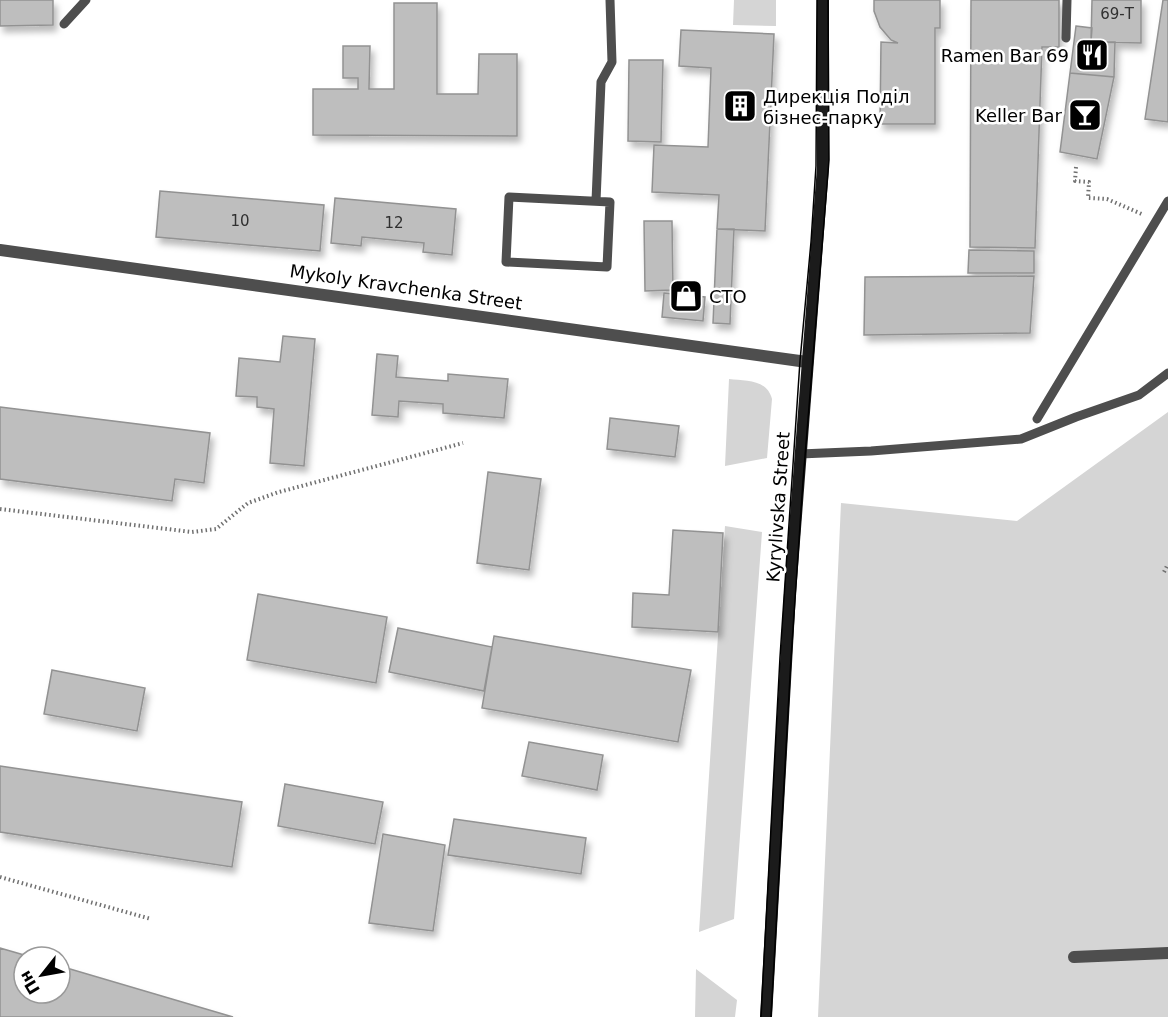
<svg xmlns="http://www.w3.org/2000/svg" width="1168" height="1017" font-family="'DejaVu Sans',sans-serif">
	<defs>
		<filter id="shadow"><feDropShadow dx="3.5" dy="6" stdDeviation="3" flood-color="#0004"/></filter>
	</defs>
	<rect width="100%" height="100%" fill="#fff"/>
	<path fill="#d5d5d5" d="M 734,0 L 776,0 L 776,26 L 733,25 Z
		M 729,379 C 745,381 767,379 772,399 L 767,458 L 725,466 Z
		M 1168,412 L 1168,1017 L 818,1017 L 841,503 L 1017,521 Z
		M 725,526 L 762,532 L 734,919 L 699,932 Z
		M 696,969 L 737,1000 L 735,1017 L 695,1017 Z"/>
	<path fill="#bebebe" stroke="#929292" stroke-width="1.5" filter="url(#shadow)" d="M 0,0 L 53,0 L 53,25 L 0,26 Z
		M 874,0 L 940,0 L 940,28 L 935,28 L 935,124 L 880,124 L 881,42 L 898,43 L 891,40 L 880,27 L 874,11 Z
		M 971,0 L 1059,0 L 1059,47 L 1042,47 L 1035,248 L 970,247 Z
		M 1092,0 L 1141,0 L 1141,43 L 1091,42 Z
		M 1163,0 L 1168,0 L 1168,122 L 1145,119 Z
		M 394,3 L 437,3 L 437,94 L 478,94 L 479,54 L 517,54 L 517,136 L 313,135 L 313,89 L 358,89 L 358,78 L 343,78 L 343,46 L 370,46 L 369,89 L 394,89 Z
		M 1076,26 L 1092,28 L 1091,42 L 1115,42 L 1114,77 L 1070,73 Z
		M 681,30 L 774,34 L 765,231 L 717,229 L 719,195 L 652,192 L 654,145 L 708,147 L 711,68 L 679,66 Z
		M 629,60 L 663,60 L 661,142 L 628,141 Z
		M 1070,73 L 1114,77 L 1097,159 L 1060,152 Z
		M 160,191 L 324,205 L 320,251 L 156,237 Z
		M 335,198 L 456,209 L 452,255 L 423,252 L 424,243 L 362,237 L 361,246 L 331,243 Z
		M 644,221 L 672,221 L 673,290 L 645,291 Z
		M 717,229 L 734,229 L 730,324 L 713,323 Z
		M 969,250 L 1034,251 L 1034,273 L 968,273 Z
		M 1034,276 L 1030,333 L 864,335 L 865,277 Z
		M 664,293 L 705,297 L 703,321 L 662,317 Z
		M 283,336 L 315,339 L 304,466 L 270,463 L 274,409 L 257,407 L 257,397 L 236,396 L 239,358 L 280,362 Z
		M 377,354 L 398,356 L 396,377 L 448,381 L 448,374 L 508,379 L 504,418 L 443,413 L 443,404 L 399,401 L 398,417 L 372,415 Z
		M 0,407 L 210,433 L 204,483 L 175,479 L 172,501 L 0,479 Z
		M 610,418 L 679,426 L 675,457 L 607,449 Z
		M 488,472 L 541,479 L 529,570 L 477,563 Z
		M 673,530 L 723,533 L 718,632 L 632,627 L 633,593 L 669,595 Z
		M 258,594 L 387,617 L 376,683 L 247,660 Z
		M 398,628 L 492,647 L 484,691 L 389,672 Z
		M 494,636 L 691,670 L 678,742 L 482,708 Z
		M 52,670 L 145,688 L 137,731 L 44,714 Z
		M 529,742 L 603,755 L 597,790 L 522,776 Z
		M 0,766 L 242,802 L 232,867 L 0,832 Z
		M 285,784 L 383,802 L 375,844 L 278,826 Z
		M 454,819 L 586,838 L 581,874 L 448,855 Z
		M 383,834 L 445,845 L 433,931 L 369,923 Z
		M 0,948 L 31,957 L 24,957 L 24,993 L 60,993 L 60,966 L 233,1017 L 0,1017 Z"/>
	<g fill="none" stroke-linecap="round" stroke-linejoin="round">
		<path stroke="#707070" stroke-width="4" stroke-dasharray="1.5 3" stroke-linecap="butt" d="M 1076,167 L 1075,181 L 1089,182 L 1088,198 L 1107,199 L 1144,215
			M 0,509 L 192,532 L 216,529 L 248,503 L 279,492 L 463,443
			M 1164,572 L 1168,564
			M 0,877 L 151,919"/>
		<path stroke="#4e4e4e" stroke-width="9" d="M 64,24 L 86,0
			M 1066,38 L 1067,0
			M 509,197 L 610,202 L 607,267 L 506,262 Z
			M 596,201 L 601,82 L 612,62 L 610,0
			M 1037,419 L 1168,201
			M 800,454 L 871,451 L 1021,439 L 1076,417 L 1139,395 L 1168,373"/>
		<path stroke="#4e4e4e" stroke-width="12" d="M 0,250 L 807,362
			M 1074,957 L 1168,953"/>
		<path stroke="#1b1b1b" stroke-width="12" d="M 766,1017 L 790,593 L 823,167 L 823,0"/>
		<path stroke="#000" stroke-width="1.5" d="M 761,1017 L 780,657 L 800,361 L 811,242 L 816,166 L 817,0
			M 771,1017 L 791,659 L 803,481 L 829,160 L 828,0"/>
	</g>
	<defs>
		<symbol id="restaurant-square" viewBox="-11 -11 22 22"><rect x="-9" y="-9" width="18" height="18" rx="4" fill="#000" stroke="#fff"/><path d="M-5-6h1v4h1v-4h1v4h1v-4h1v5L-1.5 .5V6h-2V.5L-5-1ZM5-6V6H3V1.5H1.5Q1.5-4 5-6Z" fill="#fff"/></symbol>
		<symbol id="building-square" viewBox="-11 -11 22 22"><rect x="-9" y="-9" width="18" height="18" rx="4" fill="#000" stroke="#fff"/><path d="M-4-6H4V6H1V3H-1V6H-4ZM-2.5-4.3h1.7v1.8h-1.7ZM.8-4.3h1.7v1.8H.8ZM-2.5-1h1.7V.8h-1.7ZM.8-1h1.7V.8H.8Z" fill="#fff"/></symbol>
		<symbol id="bar-square" viewBox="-11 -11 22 22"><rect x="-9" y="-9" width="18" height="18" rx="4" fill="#000" stroke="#fff"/><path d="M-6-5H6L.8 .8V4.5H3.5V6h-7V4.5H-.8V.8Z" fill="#fff"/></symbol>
		<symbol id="shop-square" viewBox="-11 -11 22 22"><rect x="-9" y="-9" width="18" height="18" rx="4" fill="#000" stroke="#fff"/><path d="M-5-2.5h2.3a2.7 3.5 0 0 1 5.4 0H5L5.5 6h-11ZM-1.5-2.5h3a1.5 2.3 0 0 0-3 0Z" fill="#fff"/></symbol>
	</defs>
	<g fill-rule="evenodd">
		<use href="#restaurant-square" x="1073" y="36" width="38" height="38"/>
		<use href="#building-square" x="721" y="87" width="38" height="38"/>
		<use href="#bar-square" x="1066" y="96" width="38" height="38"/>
		<use href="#shop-square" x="667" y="277" width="38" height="38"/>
	</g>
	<g text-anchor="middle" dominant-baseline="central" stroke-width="5" stroke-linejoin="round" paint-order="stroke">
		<g font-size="15" fill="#303030">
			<text x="1117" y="14">69-Т</text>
			<text x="240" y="221">10</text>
			<text x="394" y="223">12</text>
		</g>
		<g font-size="18" fill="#000" stroke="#fff" text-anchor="end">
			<text x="1069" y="55">Ramen Bar 69</text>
			<text x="763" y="96" text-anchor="start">Дирекція Поділ<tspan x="763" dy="21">бізнес-парку</tspan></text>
			<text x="1062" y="115">Keller Bar</text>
			<text x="709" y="296" text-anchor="start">СТО</text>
		</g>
		<g font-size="18" fill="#000" stroke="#fff">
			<text transform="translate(406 287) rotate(8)">Mykoly Kravchenka Street</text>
			<text transform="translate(778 507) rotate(-86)">Kyrylivska Street</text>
		</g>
	</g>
	<g transform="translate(42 975) rotate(239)"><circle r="28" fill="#ffffff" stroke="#999999" stroke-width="1.5"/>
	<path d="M0-4.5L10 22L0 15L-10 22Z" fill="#000000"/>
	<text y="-9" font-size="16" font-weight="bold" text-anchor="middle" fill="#000000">Пн</text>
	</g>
</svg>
